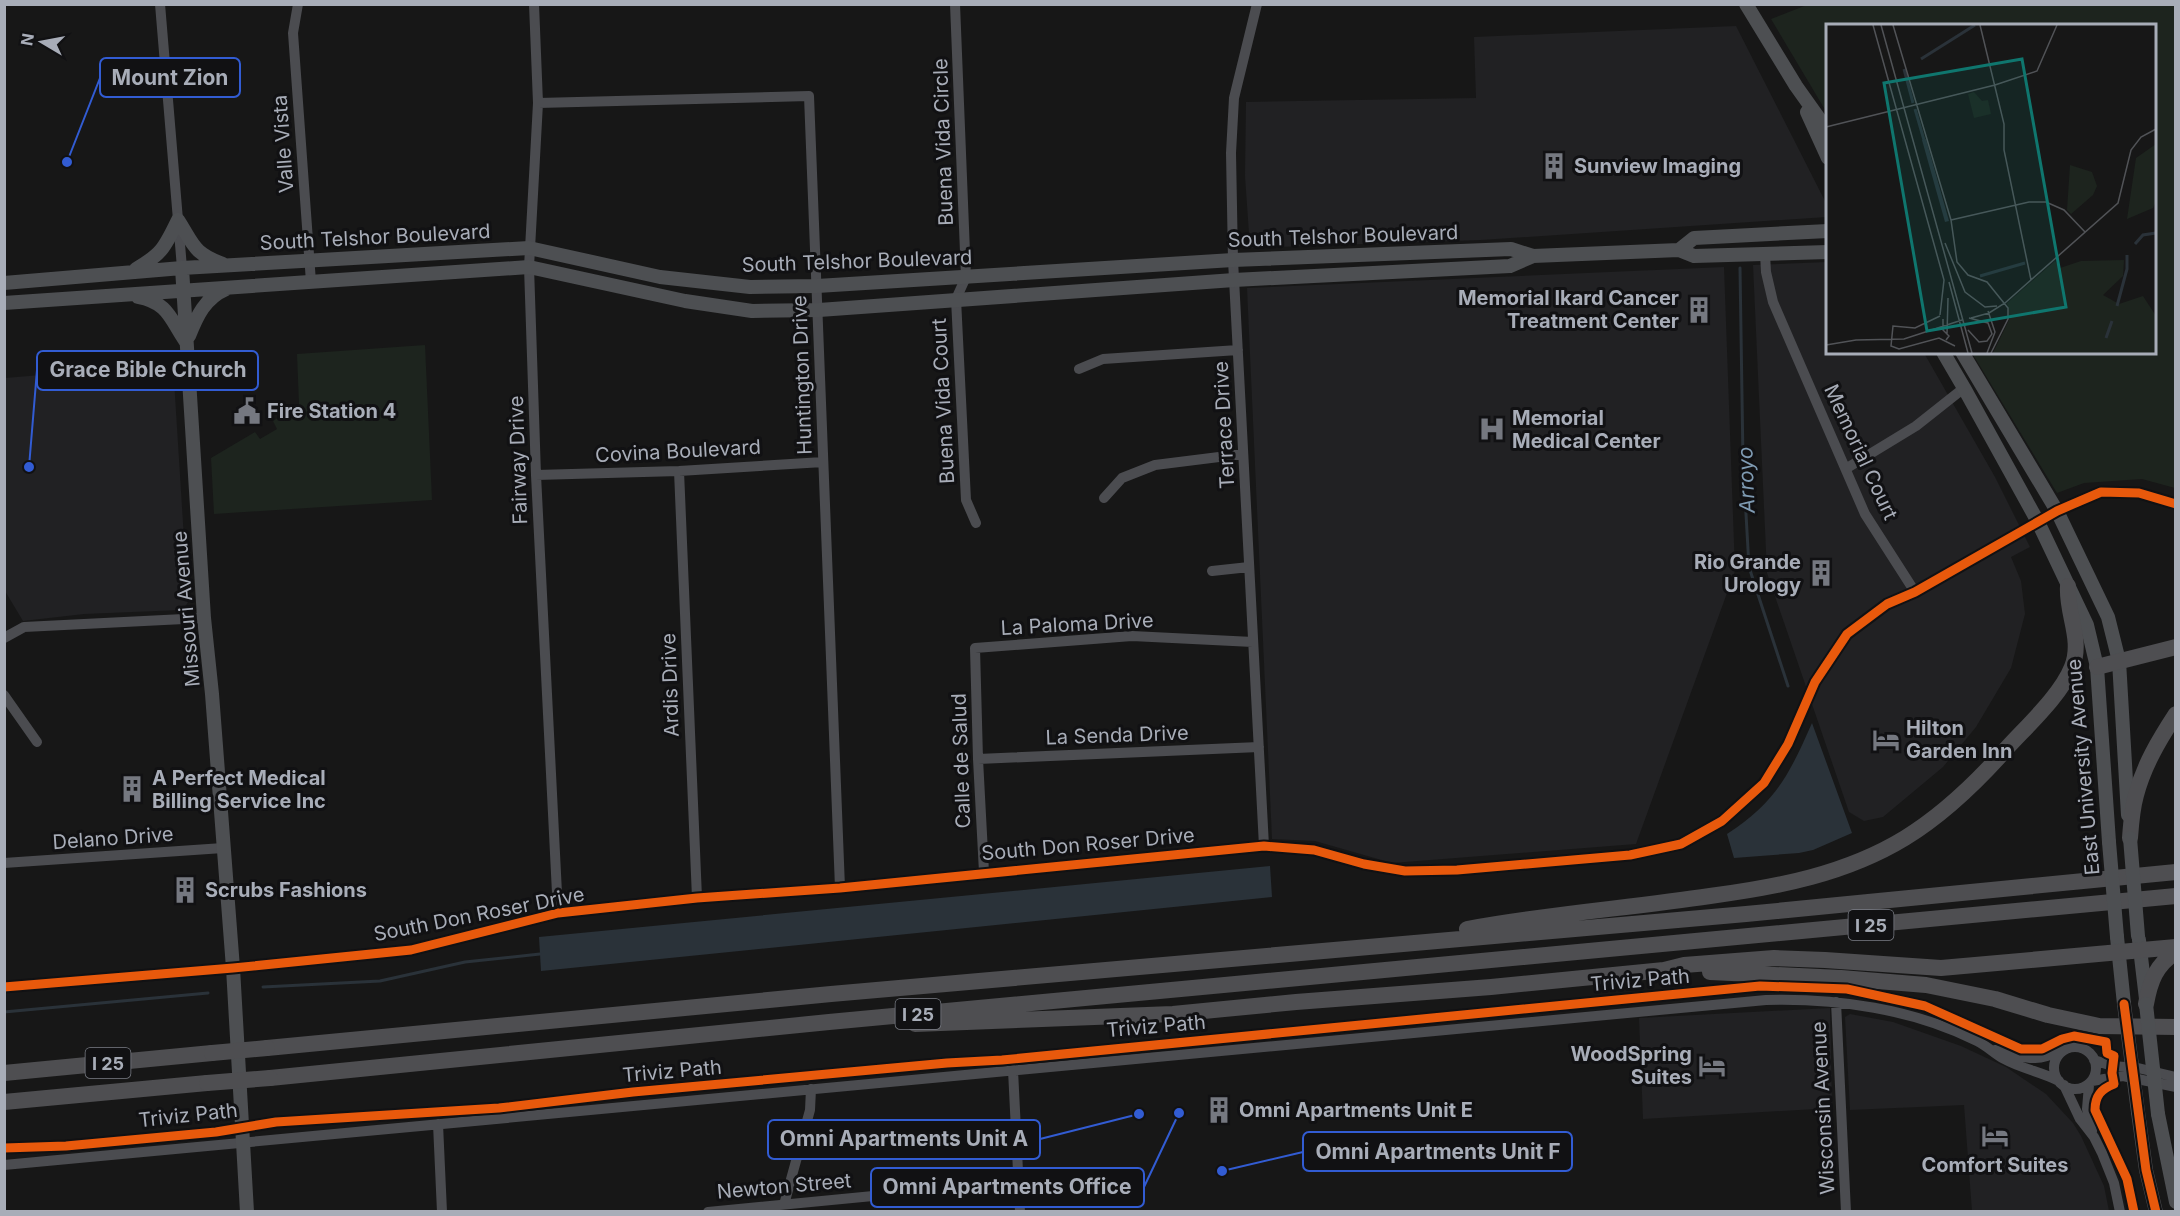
<svg xmlns="http://www.w3.org/2000/svg" width="2180" height="1216" font-family="Inter,sans-serif">
	<rect width="100%" height="100%" fill="#171717"/>
	<path fill="#212123" d="M 1736,26 L 1827,205 L 1827,217 L 1481,240 L 1250,248 L 1245,176 L 1246,102 L 1476,98 L 1474,37 Z
		M 1827,262 L 1828,352 L 1924,353 L 1995,477 L 2030,547 L 2011,557 L 2021,581 L 2025,614 L 2011,668 L 1976,727 L 1943,767 L 1883,817 L 1864,821 L 1849,812 L 1767,573 L 1753,265 Z
		M 1724,267 L 1735,571 L 1636,844 L 1392,863 L 1315,841 L 1272,839 L 1247,288 Z
		M 173,364 L 188,602 L 185,607 L 181,610 L 84,614 L 23,621 L 5,591 L 5,378 Z
		M 1830,1008 L 1832,1108 L 1643,1119 L 1639,1018 Z
		M 1850,1014 L 1893,1022 L 1961,1046 L 2006,1067 L 2046,1094 L 2073,1123 L 2081,1136 L 2104,1186 L 2109,1211 L 1972,1211 L 1964,1105 L 1850,1110 L 1845,1017 Z"/>
	<path fill="#1d241e" d="M 1807,5 L 2175,5 L 2175,488 L 2142,479 L 2084,483 L 2057,493 L 1972,353 L 2154,352 L 2154,26 L 1828,26 L 1827,113 L 1771,19 Z
		M 425,345 L 432,500 L 214,514 L 211,458 L 255,432 L 260,439 L 277,429 L 273,421 L 299,404 L 297,354 Z"/>
	<path fill="#2a3239" d="M 1812,723 L 1852,833 L 1813,850 L 1799,853 L 1734,858 L 1727,834 C 1776,802 1789,775 1812,723 Z
		M 1270,866 L 1272,897 L 541,971 L 539,937 Z"/>
	<g fill="none" stroke-linecap="round" stroke-linejoin="round">
		<path stroke="#2a3239" stroke-width="3" d="M 1740,268 L 1743,461 L 1749,567 L 1788,686
			M 263,987 L 380,981 L 465,962 L 540,954
			M 4,1012 L 208,993"/>
		<path stroke="#4b4c50" stroke-width="10" d="M 160,4 L 182,268
			M 298,4 L 293,33 L 311,282
			M 534,4 L 538,103 L 529,267 L 536,475 L 558,913
			M 955,4 L 966,277 L 956,299 L 966,500 L 976,523
			M 1257,4 L 1234,98 L 1231,153 L 1233,260 L 1264,846
			M 538,103 L 809,96 L 840,888
			M 1765,254 L 1766,272 L 1773,302 L 1865,514 L 1915,592
			M 1079,369 L 1103,359 L 1238,350
			M 1847,468 L 1916,426 L 1964,388
			M 679,471 L 697,898
			M 536,475 L 679,471 L 823,462
			M 1104,498 L 1122,478 L 1155,465 L 1243,454
			M 1212,571 L 1249,567
			M 4,638 L 24,627 L 204,618
			M 4,695 L 37,742
			M 978,759 L 1259,747
			M 4,863 L 223,848
			M 984,872 L 978,759 L 975,648 L 1132,636 L 1253,642
			M 4,987 L 233,968 L 411,950 L 558,913 L 697,898 L 840,888 L 1264,846 L 1314,850 L 1364,864 L 1405,871 L 1457,870 L 1630,855 L 1681,844 L 1722,821 L 1764,783 L 1788,744 L 1815,682 L 1847,634 L 1887,604 L 1915,592 L 2057,511 L 2101,492 L 2139,493 L 2176,504
			M 1836,1002 L 1846,1212
			M2054 1068a21 21 0 1 1 42 0a21 21 0 1 1-42 0Z
			M 1995,1050 C 2029,1057 2029,1064 2064,1050
			M 2094,1060 L 2112,1066 L 2138,1068 L 2176,1077
			M 1013,1070 L 1020,1212
			M 2092,1081 L 2123,1076 L 2176,1087
			M 2064,1085 L 2080,1119 L 2094,1137 L 2102,1153 L 2114,1183 L 2120,1212
			M 2089,1085 L 2087,1109 L 2092,1131
			M 438,1124 L 442,1212
			M 4,1165 L 1766,1000 C 1837,998 1913,1009 1977,1041 C 1987,1046 1995,1054 2004,1059 C 2022,1069 2042,1072 2059,1081
			M 708,1212 L 935,1190
			M 782,1212 L 810,1110 L 811,1089"/>
		<path stroke="#4d4f52" stroke-width="14" d="M 1746,4 L 1796,86 L 1828,131
			M 1807,112 L 1828,158
			M 178,220 C 194,245 193,253 223,264
			M 1679,250 L 1694,238 L 1828,231
			M 182,268 L 204,618 L 212,694 L 233,968 L 247,1212
			M 136,269 C 162,254 165,247 178,220
			M 4,283 L 182,268 L 529,248 L 660,277 L 750,287 L 817,286 L 1233,260 L 1511,249 L 1533,256 L 1679,250 L 1694,256 L 1828,252
			M 138,297 C 169,303 170,319 186,342
			M 4,303 L 529,267 L 685,301 L 752,311 L 819,310 L 1234,280 L 1510,266 L 1533,256
			M 189,336 C 197,316 205,298 226,289
			M 1943,352 L 1964,388 L 2038,522 L 2087,625 L 2097,667 L 2109,842
			M 1962,352 L 2057,511 L 2108,617 L 2119,661 L 2128,815
			M 2117,937 L 2124,1004
			M 2139,940 L 2146,999
			M 2138,1112 L 2146,1170 L 2156,1212
			M 2158,1114 L 2176,1202"/>
		<path stroke="#4e4e51" stroke-width="16" d="M 2097,667 L 2176,647
			M 2130,838 C 2131,824 2132,809 2136,795 C 2144,765 2159,740 2176,714
			M 1467,929 C 1547,914 1630,908 1710,896 C 1778,887 1846,874 1905,838 C 1944,814 1977,782 2007,748 C 2028,725 2061,695 2072,667 C 2083,639 2066,614 2068,586
			M 1710,972 L 1841,978 L 1926,985 L 1995,999 L 2048,1015 L 2099,1026 L 2176,1027
			M 2146,1004 C 2150,981 2156,965 2176,952
			M 915,1024 L 1173,1014 L 1296,1002 L 1491,987 L 1664,970 L 1684,965 L 1774,958 L 1825,960 L 1941,968 L 2176,947
			M 267,1048 L 831,994 L 1746,914 L 2176,872
			M 4,1073 L 212,1053
			M 270,1078 L 829,1022 L 2176,896
			M 4,1102 L 207,1083"/>
		<path stroke="#4d4f52" stroke-width="14" d="M 2130,838 L 2138,936
			M 2109,842 L 2117,937
			M 2124,1004 L 2138,1112
			M 2146,1004 L 2158,1114"/>
		<path stroke="#4e4e51" stroke-width="16" d="M 212,1053 L 267,1048
			M 207,1083 L 270,1078"/>
		<defs>
			<path id="cycleway" d="M 4,987 L 233,968 L 411,950 L 558,913 L 697,898 L 840,888 L 1264,846 L 1314,850 L 1364,864 L 1405,871 L 1457,870 L 1630,855 L 1681,844 L 1722,821 L 1764,783 L 1788,744 L 1815,682 L 1847,634 L 1887,604 L 1915,592 L 2057,511 L 2101,492 L 2139,493 L 2176,504
				M 2124,1004 L 2146,1170 L 2156,1212
				M 4,1148 L 66,1146 L 216,1132 L 276,1122 L 499,1108 L 633,1092 L 947,1063 L 1002,1060 L 1760,986 L 1847,989 L 1925,1006 L 2021,1049 L 2042,1049 L 2062,1039 L 2074,1036 L 2106,1042 L 2107,1053 L 2114,1056 L 2112,1073 L 2114,1084 C 2101,1089 2095,1096 2095,1110 L 2127,1179 L 2134,1212"/>
		</defs>
		<use href="#cycleway" stroke="#111113" stroke-width="13"/>
		<use href="#cycleway" stroke="#e8590c" stroke-width="9"/>
	</g>
	<defs>
		<symbol id="building-bare" viewBox="-9 -9 18 18"><path d="M-4-6H4V6H1V3H-1V6H-4ZM-2.5-4.3h1.7v1.8h-1.7ZM.8-4.3h1.7v1.8H.8ZM-2.5-1h1.7V.8h-1.7ZM.8-1h1.7V.8H.8Z" fill="#757880" stroke="#111113" stroke-width="2.5" paint-order="stroke"/></symbol>
		<symbol id="civic-bare" viewBox="-9 -9 18 18"><path d="M-.6-6.5H3V-4.5H.6V-3L4-1V1h2V6H-6V1h2V-1L-.6-3ZM-1.2 2.5V6h2.4V2.5Z" fill="#757880" stroke="#111113" stroke-width="2.5" paint-order="stroke"/></symbol>
		<symbol id="hospital-bare" viewBox="-9 -9 18 18"><path d="M-5-5h3v3.5h4V-5h3V5h-3V1.5h-4V5h-3Z" fill="#757880" stroke="#111113" stroke-width="2.5" paint-order="stroke"/></symbol>
		<symbol id="hotel-bare" viewBox="-9 -9 18 18"><path d="M-6-4.5h1.5V1H6V5H4.5V3h-9V5H-6ZM-4 0a1.8 1.8 0 1 1 3.6 0ZM.5 0V-2.5h3Q6-2.5 6 0Z" fill="#757880" stroke="#111113" stroke-width="2.5" paint-order="stroke"/></symbol>
	</defs>
	<g fill-rule="evenodd">
		<use href="#building-bare" x="1535" y="147" width="38" height="38"/>
		<use href="#building-bare" x="1680" y="291" width="38" height="38"/>
		<use href="#civic-bare" x="228" y="392" width="38" height="38"/>
		<use href="#hospital-bare" x="1473" y="410" width="38" height="38"/>
		<use href="#building-bare" x="1802" y="554" width="38" height="38"/>
		<use href="#hotel-bare" x="1867" y="721" width="38" height="38"/>
		<use href="#building-bare" x="113" y="770" width="38" height="38"/>
		<use href="#building-bare" x="166" y="871" width="38" height="38"/>
		<use href="#hotel-bare" x="1693" y="1047" width="38" height="38"/>
		<use href="#building-bare" x="1200" y="1091" width="38" height="38"/>
		<use href="#hotel-bare" x="1976" y="1117" width="38" height="38"/>
	</g>
	<g text-anchor="middle" dominant-baseline="central" stroke-width="6" stroke-linejoin="round" paint-order="stroke">
		<g fill="#111113" stroke="#7b7e86" stroke-width="1.5">
			<rect x="1848.5" y="910" width="45" height="30" rx="4.5"/>
			<rect x="895.5" y="999" width="45" height="30" rx="4.5"/>
			<rect x="85.5" y="1048" width="45" height="30" rx="4.5"/>
		</g>
		<g font-size="18" font-weight="bold" fill="#a8adb8">
			<text x="1871" y="925">I 25</text>
			<text x="918" y="1014">I 25</text>
			<text x="108" y="1063">I 25</text>
		</g>
		<g font-size="20" fill="#a8adb8" stroke="#111113">
			<text transform="translate(943 142) rotate(-92)">Buena Vida Circle</text>
			<text transform="translate(283 144) rotate(-94)">Valle Vista</text>
			<text transform="translate(1343 236) rotate(-2)">South Telshor Boulevard</text>
			<text transform="translate(375 237) rotate(-3)">South Telshor Boulevard</text>
			<text transform="translate(857 261) rotate(-2)">South Telshor Boulevard</text>
			<text transform="translate(802 375) rotate(-92)">Huntington Drive</text>
			<text transform="translate(943 401) rotate(-93)">Buena Vida Court</text>
			<text transform="translate(1224 425) rotate(-93)">Terrace Drive</text>
			<text transform="translate(678 451) rotate(-3)">Covina Boulevard</text>
			<text transform="translate(1861 452) rotate(65)">Memorial Court</text>
			<text transform="translate(518 460) rotate(-92)">Fairway Drive</text>
			<text transform="translate(186 609) rotate(-95)">Missouri Avenue</text>
			<text transform="translate(1077 624) rotate(-3)">La Paloma Drive</text>
			<text transform="translate(670 685) rotate(-92)">Ardis Drive</text>
			<text transform="translate(1117 735) rotate(-2)">La Senda Drive</text>
			<text transform="translate(961 761) rotate(-92)">Calle de Salud</text>
			<text transform="translate(2083 767) rotate(-95)">East University Avenue</text>
			<text transform="translate(113 838) rotate(-4)">Delano Drive</text>
			<text transform="translate(1088 844) rotate(-5)">South Don Roser Drive</text>
			<text transform="translate(479 914) rotate(-11)">South Don Roser Drive</text>
			<text transform="translate(1640 980) rotate(-5)">Triviz Path</text>
			<text transform="translate(1156 1026) rotate(-5)">Triviz Path</text>
			<text transform="translate(672 1071) rotate(-5)">Triviz Path</text>
			<text transform="translate(1823 1108) rotate(-93)">Wisconsin Avenue</text>
			<text transform="translate(188 1115) rotate(-6)">Triviz Path</text>
			<text transform="translate(784 1186) rotate(-5)">Newton Street</text>
		</g>
		<g font-size="20" font-weight="bold" fill="#a8adb8" stroke="#111113" text-anchor="start">
			<text x="1574" y="166">Sunview Imaging</text>
			<text x="1679" y="298" text-anchor="end">Memorial Ikard Cancer<tspan x="1679" dy="23">Treatment Center</tspan></text>
			<text x="267" y="411">Fire Station 4</text>
			<text x="1512" y="418">Memorial<tspan x="1512" dy="23">Medical Center</tspan></text>
			<text x="1801" y="562" text-anchor="end">Rio Grande<tspan x="1801" dy="23">Urology</tspan></text>
			<text x="1906" y="728">Hilton<tspan x="1906" dy="23">Garden Inn</tspan></text>
			<text x="152" y="778">A Perfect Medical<tspan x="152" dy="23">Billing Service Inc</tspan></text>
			<text x="205" y="890">Scrubs Fashions</text>
			<text x="1692" y="1054" text-anchor="end">WoodSpring<tspan x="1692" dy="23">Suites</tspan></text>
			<text x="1239" y="1110">Omni Apartments Unit E</text>
			<text x="1995" y="1165" text-anchor="middle">Comfort Suites</text>
		</g>
		<g font-size="21" font-style="italic" fill="#7f9bb3" stroke="#111113">
			<text transform="translate(1746 480) rotate(-92)">Arroyo</text>
		</g>
	</g>
	<g transform="translate(1826 24)">
		<rect width="330" height="330" fill="#171717"/>
		<path d="M 148,68 L 156,77 L 162,76 L 165,90 L 148,94 L 142,70 ZM 330,120 L 330,177 L 327,184 L 301,195 L 310,134 ZM 244,141 L 266,148 L 271,162 L 267,171 L 245,190 L 241,186 ZM 298,236 L 297,252 L 277,271 L 293,280 L 317,272 L 330,292 L 330,329 L 167,329 L 184,294 L 181,279 L 229,237 L 234,244 L 255,237 Z" fill="#1d241e"/>
		<path d="M 100,115 L 123,197 L 119,198 L 96,116 Z" fill="#2a3239"/>
		<path fill="none" stroke="#2a3239" stroke-width="3" d="M 95,35 L 149,1M 78,45 L 87,79M 89,85 L 98,116M 309,220 L 317,211 L 330,209M 154,252 L 199,239M 291,282 L 301,245 L 301,231M 280,314 L 286,297"/>
		<path fill="none" stroke="#515357" stroke-width="1.5" d="M 47,1 L 118,256 L 114,291M 55,1 L 146,329M 67,1 L 125,196 L 131,238 L 142,251 L 161,258 L 182,284 L 182,295 L 165,329M 154,1 L 178,100 L 178,126 L 205,256M 169,61 L 211,47 L 231,1M 0,103 L 169,61M 125,196 L 203,178 L 220,178 L 238,186 L 259,208M 119,219 L 139,268 L 159,283 L 171,282M 123,258 L 142,329M 114,292 L 89,304 L 67,302 L 65,322 L 73,325 L 113,314 L 129,322M 145,294 L 163,289 L 179,279 L 292,179 L 305,126 L 315,113 L 330,105M 117,295 L 117,306 L 123,312 L 120,316M 142,306 L 153,318 L 161,317 L 166,310 L 162,299 L 143,294M 121,310 L 122,274M 0,321 L 30,316 L 78,315 L 136,296M 161,329 L 169,308 L 162,287"/>
		<path fill="#0f766e" fill-opacity="0.15" stroke="#0f766e" stroke-width="3" d="M 196,35 L 240,283 L 101,307 L 58,59 Z"/>
		<rect width="330" height="330" fill="none" stroke="#a8adb8" stroke-width="3"/>
	</g>
	<path fill="none" stroke="#325cd3" stroke-width="2" d="M67 162L100 78M29 467L37 370M1139 1114L1040 1139M1222 1171L1303 1152M1179 1113L1144 1187"/>
	<g fill="#325cd3" stroke="#111113" stroke-width="2">
		<circle cx="67" cy="162" r="6"/>
		<circle cx="29" cy="467" r="6"/>
		<circle cx="1139" cy="1114" r="6"/>
		<circle cx="1222" cy="1171" r="6"/>
		<circle cx="1179" cy="1113" r="6"/>
	</g>
	<g fill="#111113" stroke="#325cd3" stroke-width="2">
		<rect x="100" y="58" width="140" height="39" rx="6"/>
		<rect x="37" y="351" width="221" height="39" rx="6"/>
		<rect x="768" y="1120" width="272" height="39" rx="6"/>
		<rect x="1303" y="1132" width="269" height="39" rx="6"/>
		<rect x="871" y="1168" width="273" height="39" rx="6"/>
	</g>
	<g font-size="21" text-anchor="middle" font-weight="bold" fill="#a8adb8">
		<text x="170" y="85">Mount Zion</text>
		<text x="148" y="377">Grace Bible Church</text>
		<text x="904" y="1146">Omni Apartments Unit A</text>
		<text x="1438" y="1159">Omni Apartments Unit F</text>
		<text x="1007" y="1194">Omni Apartments Office</text>
	</g>
	<rect width="2180" height="1216" fill="none" stroke="#a8adb8" stroke-width="12"/>
	<g transform="translate(42 42) rotate(280)" stroke="#111113" stroke-width="4.5" paint-order="stroke">
	<path d="M0-4.5L10 22L0 15L-10 22Z" fill="#a8adb8"/>
	<text y="-9" font-size="16" font-weight="bold" text-anchor="middle" fill="#a8adb8">N</text>
	</g>
</svg>
